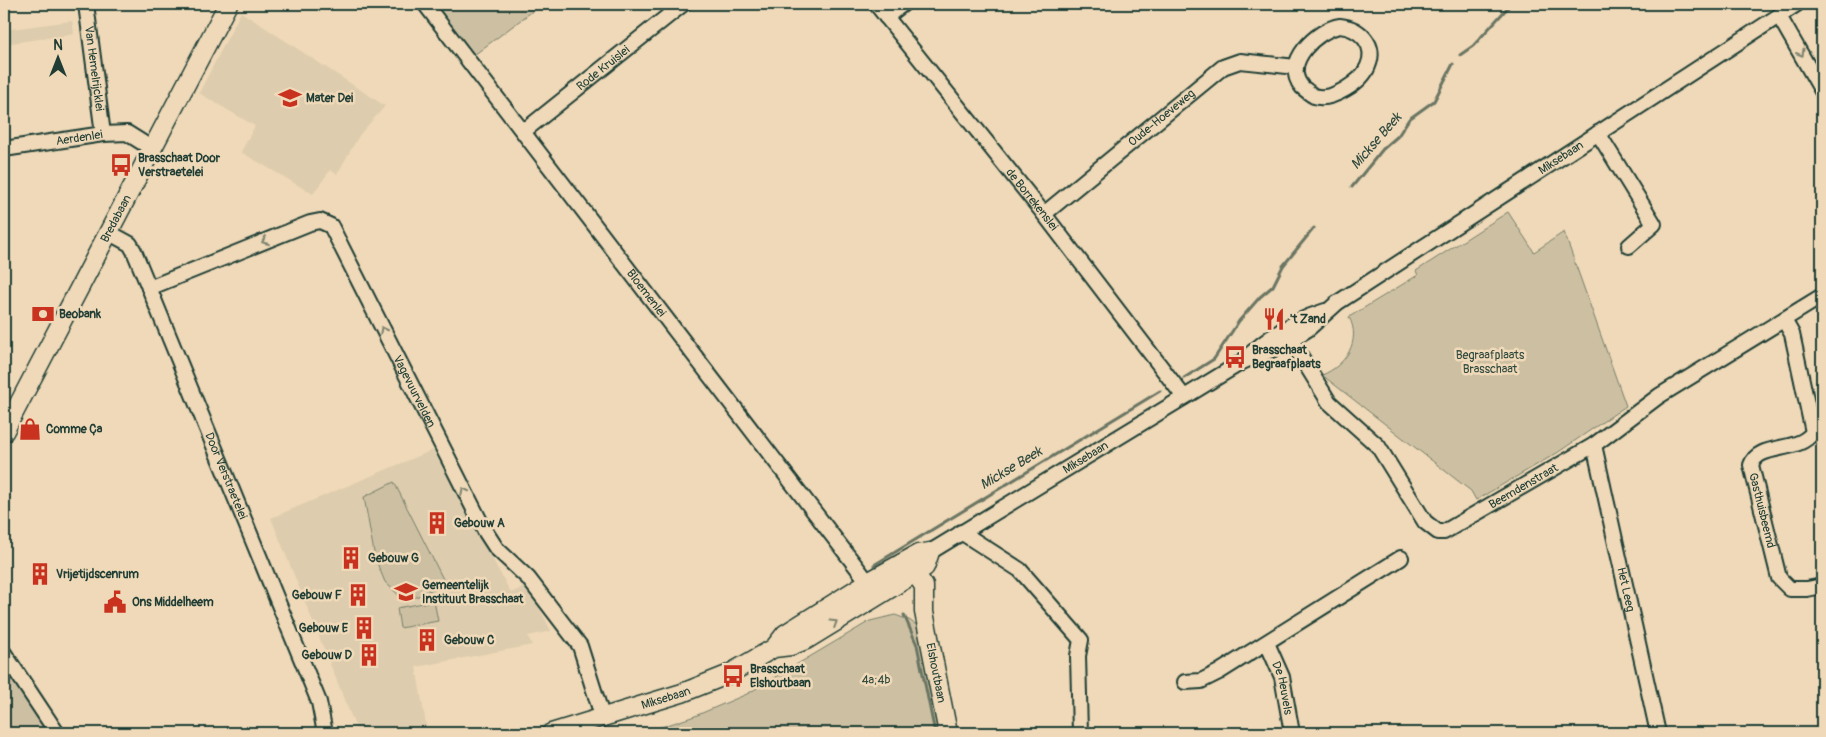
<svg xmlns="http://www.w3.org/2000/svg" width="1826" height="737" font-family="Pangolin,sans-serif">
	<rect width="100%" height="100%" fill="#efd9b8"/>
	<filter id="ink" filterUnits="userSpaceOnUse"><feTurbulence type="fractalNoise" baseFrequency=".02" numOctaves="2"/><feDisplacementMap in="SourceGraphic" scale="10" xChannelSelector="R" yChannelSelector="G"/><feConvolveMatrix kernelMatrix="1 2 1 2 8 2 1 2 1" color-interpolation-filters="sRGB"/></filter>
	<g filter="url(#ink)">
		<path fill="#ddccad" d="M 241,12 L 385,106 L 360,134 L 337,174 L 330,170 L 313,194 L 241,152 L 255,126 L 199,93 Z
			M 72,21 L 74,34 L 4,44 L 4,30 Z
			M 433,450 L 511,593 L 528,585 L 551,631 L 528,636 L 532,645 L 416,667 L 427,731 L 358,733 L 271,518 Z"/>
		<path fill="#cdc0a2" stroke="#767e6b" d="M 441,4 L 542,4 L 474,55 L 437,8 Z
			M 1508,212 L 1534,252 L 1564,232 L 1626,406 L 1557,453 L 1476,500 L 1471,491 L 1322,375 C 1345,366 1362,341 1349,317 L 1418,275 L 1416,271 Z
			M 394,482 L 445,583 L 406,602 L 385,582 L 375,558 L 364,497 Z
			M 434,601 L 438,621 L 400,628 L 397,608 Z
			M 895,615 L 909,620 L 921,628 L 942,733 L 643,733 L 695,716 L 747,694 L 870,621 Z
			M 4,669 L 7,669 L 49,733 L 4,733 Z"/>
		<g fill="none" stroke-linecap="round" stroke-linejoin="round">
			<path stroke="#6b7563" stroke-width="3" d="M 1460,55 L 1473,46 L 1511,4
				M 1352,187 L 1383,149 L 1398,136 L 1409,119 L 1434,101 L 1453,64
				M 1184,378 L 1214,359 L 1239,321 L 1260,297 L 1273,286 L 1283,266 L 1314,228
				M 874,565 L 1160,391
				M 904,615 L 917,645 L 935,733"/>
			<defs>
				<g id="minor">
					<path id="s1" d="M 86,4 L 103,134"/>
					<path id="s2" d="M 425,4 L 868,582 L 868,590"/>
					<path id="s3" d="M 876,4 L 1044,214 L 1184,397"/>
					<path d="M 1779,16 L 1822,91"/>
					<path d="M 886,17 L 903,4"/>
					<path d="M 1340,26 C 1360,28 1377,45 1368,66 C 1362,82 1331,102 1314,96 C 1310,94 1306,90 1302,87 C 1281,63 1318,29 1340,26 Z"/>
					<path id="s4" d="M 524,131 L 683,4"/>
					<path d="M 1598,133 L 1654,224 L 1629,246"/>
					<path id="s5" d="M 4,149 L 103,134 L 127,133 L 151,148"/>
					<path id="s6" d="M 1044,214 L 1223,67 L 1240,61 L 1296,67"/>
					<path id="s7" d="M 108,232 L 130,244 L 134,251 L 319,702 L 325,733"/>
					<path id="s8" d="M 149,288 L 310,223 L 320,221 L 331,226 L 485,531 L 496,548 L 528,578 L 580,646 L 603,719"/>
					<path id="s9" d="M 1784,320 L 1792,334 L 1813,432 C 1798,454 1759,442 1751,465 L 1779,578 L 1790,589 L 1807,589 L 1822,586"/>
					<path id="s10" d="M 1284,329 L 1329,402 L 1378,446 L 1425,522 L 1438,532 L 1444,532 L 1594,445 L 1659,396 L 1822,296"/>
					<path id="s11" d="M 1242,362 L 1279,347 L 1308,329 L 1337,303 L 1797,4"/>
					<path id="s12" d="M 1594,445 L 1658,733"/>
					<path d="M 961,532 L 1020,570 L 1081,640 L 1078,656 L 1080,733"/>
					<path id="s13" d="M 930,552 L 1242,362 C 1266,338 1292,321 1325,311"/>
					<path id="s14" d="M 1267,643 L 1282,677 L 1292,733"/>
					<path d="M 4,653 L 57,733"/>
					<path d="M 1185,682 L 1201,681 L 1219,672 L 1401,558"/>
				</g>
				<g id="major">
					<path id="s15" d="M 4,432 L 228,4"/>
					<path id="s16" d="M 908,563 L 924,586 L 924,612 L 948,733"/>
					<path id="s17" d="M 551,733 L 682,693 L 727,675 L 774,648 L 785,634 L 868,582 L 918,554 L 930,552 L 925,567 L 806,640 L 791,646 L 774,648"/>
				</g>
			</defs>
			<use href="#minor" stroke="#1f3d34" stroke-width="18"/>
			<use href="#major" stroke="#1f3d34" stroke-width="21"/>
			<use href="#minor" stroke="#efd9b8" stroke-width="14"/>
			<use href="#major" stroke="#efd9b8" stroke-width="18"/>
		</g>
		<defs><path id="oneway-chevron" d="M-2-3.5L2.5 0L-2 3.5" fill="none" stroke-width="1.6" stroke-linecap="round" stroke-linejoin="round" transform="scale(1.25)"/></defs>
		<g stroke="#7d836f">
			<use href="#oneway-chevron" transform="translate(1801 53) rotate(60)"/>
			<use href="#oneway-chevron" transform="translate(265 241) rotate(158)"/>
			<use href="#oneway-chevron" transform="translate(383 330) rotate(-117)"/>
			<use href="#oneway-chevron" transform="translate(464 491) rotate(-117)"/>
			<use href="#oneway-chevron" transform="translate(834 623) rotate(-32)"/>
		</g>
	</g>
	<defs>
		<symbol id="school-bare" viewBox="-9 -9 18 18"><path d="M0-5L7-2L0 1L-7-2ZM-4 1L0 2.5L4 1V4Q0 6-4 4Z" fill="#c8321e" stroke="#efd9b8" stroke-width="2.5" paint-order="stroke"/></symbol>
		<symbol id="bus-bare" viewBox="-9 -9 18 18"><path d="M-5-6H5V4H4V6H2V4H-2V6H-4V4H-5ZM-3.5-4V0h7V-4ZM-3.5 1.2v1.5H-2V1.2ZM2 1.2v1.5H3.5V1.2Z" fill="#c8321e" stroke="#efd9b8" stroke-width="2.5" paint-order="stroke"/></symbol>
		<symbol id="bank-bare" viewBox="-9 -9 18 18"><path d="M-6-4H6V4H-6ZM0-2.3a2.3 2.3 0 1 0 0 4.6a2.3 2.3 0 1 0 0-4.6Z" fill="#c8321e" stroke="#efd9b8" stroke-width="2.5" paint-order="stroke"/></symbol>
		<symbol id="restaurant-bare" viewBox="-9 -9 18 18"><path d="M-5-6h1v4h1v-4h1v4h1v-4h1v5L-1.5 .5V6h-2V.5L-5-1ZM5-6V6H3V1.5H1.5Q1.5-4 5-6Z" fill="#c8321e" stroke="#efd9b8" stroke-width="2.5" paint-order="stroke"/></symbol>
		<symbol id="shop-bare" viewBox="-9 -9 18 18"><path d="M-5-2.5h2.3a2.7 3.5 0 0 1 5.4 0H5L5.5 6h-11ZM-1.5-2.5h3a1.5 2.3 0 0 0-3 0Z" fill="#c8321e" stroke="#efd9b8" stroke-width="2.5" paint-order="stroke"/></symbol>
		<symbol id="building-bare" viewBox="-9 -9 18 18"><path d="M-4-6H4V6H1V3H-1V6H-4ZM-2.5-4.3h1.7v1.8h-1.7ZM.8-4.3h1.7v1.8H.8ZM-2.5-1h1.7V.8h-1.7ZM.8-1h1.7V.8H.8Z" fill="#c8321e" stroke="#efd9b8" stroke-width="2.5" paint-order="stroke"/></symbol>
		<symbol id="civic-bare" viewBox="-9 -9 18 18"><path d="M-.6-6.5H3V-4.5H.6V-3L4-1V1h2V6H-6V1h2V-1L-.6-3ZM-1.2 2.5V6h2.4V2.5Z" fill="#c8321e" stroke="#efd9b8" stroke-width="2.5" paint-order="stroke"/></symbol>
	</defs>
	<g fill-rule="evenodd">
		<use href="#school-bare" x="274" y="82" width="32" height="32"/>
		<use href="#bus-bare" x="105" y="149" width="32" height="32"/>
		<use href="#bank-bare" x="27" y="298" width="32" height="32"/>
		<use href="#restaurant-bare" x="1258" y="303" width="32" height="32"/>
		<use href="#bus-bare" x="1219" y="341" width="32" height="32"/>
		<use href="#shop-bare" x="14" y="413" width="32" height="32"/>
		<use href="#building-bare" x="421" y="507" width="32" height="32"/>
		<use href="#building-bare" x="335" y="542" width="32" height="32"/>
		<use href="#building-bare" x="24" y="558" width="32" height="32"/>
		<use href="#school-bare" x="390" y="576" width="32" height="32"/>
		<use href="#building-bare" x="342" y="579" width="32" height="32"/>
		<use href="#civic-bare" x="99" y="586" width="32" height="32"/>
		<use href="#building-bare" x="348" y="612" width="32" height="32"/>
		<use href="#building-bare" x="411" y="624" width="32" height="32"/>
		<use href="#building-bare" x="353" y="639" width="32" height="32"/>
		<use href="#bus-bare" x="717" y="660" width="32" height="32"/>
	</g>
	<g text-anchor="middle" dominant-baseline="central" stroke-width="5" stroke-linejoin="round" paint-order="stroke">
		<g font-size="12" fill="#1f3d34" stroke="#efd9b8">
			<text stroke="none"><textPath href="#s4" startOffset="101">Rode Kruislei</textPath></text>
			<text stroke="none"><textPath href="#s1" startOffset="65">Van Hemelrijcklei</textPath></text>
			<text stroke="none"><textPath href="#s6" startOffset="152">Oude-Hoeveweg</textPath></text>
			<text stroke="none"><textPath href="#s5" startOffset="76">Aerdenlei</textPath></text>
			<text stroke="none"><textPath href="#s11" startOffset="380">Miksebaan</textPath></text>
			<text stroke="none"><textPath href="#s3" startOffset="250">de Borrekenslei</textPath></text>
			<text stroke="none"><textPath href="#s15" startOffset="241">Bredabaan</textPath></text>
			<text stroke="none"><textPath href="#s2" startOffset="364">Bloemenlei</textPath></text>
			<text stroke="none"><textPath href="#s8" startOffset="381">Vagevuurvelden</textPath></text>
			<text stroke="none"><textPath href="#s13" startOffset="182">Miksebaan</textPath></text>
			<text stroke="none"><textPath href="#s7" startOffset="276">Door Verstraetelei</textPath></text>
			<text stroke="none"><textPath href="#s10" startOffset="355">Beemdenstraat</textPath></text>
			<text stroke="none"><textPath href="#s9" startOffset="236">Gasthuisbeemd</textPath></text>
			<text stroke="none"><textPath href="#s12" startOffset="148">Het Leeg</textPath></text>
			<text stroke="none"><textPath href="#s16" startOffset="116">Elshoutbaan</textPath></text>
			<text stroke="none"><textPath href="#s14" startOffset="48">De Heuvels</textPath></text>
			<text stroke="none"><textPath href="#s17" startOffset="120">Miksebaan</textPath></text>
		</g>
		<g font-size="12" font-weight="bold" fill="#1f3d34" stroke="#efd9b8" text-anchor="start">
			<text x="306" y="98">Mater Dei</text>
			<text x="138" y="158">Brasschaat Door<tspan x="138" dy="14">Verstraetelei</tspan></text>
			<text x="59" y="314">Beobank</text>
			<text x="1290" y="319">'t Zand</text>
			<text x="1252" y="350">Brasschaat<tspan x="1252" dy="14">Begraafplaats</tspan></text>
			<text x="46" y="429">Comme Ça</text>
			<text x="454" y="523">Gebouw A</text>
			<text x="368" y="558">Gebouw G</text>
			<text x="56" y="574">Vrijetijdscenrum</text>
			<text x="422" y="585">Gemeentelijk<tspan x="422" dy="14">Instituut Brasschaat</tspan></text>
			<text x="342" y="595" text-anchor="end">Gebouw F</text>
			<text x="132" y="602">Ons Middelheem</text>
			<text x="348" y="628" text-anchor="end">Gebouw E</text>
			<text x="444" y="640">Gebouw C</text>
			<text x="352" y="655" text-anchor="end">Gebouw D</text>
			<text x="750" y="669">Brasschaat<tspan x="750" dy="14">Elshoutbaan</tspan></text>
		</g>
		<g font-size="12" fill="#304a3f" stroke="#efd9b8">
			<text x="1490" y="355">Begraafplaats<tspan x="1490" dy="14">Brasschaat</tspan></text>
			<text x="876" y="680">4a;4b</text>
		</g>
		<g font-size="14" font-style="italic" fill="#324b40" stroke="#efd9b8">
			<text transform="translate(1376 141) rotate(-49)">Mickse Beek</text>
			<text transform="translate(1011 468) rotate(-31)">Mickse Beek</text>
		</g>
	</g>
	<rect width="1826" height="737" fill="none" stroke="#efd9b8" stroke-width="20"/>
	<rect x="10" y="10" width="1806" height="717" fill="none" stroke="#1f3d34" stroke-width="2" filter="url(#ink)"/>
	<g transform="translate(58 58)" stroke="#efd9b8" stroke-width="4" paint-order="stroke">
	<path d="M0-4L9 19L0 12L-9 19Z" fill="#1f3d34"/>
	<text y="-8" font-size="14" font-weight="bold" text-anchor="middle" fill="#1f3d34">N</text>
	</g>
</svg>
